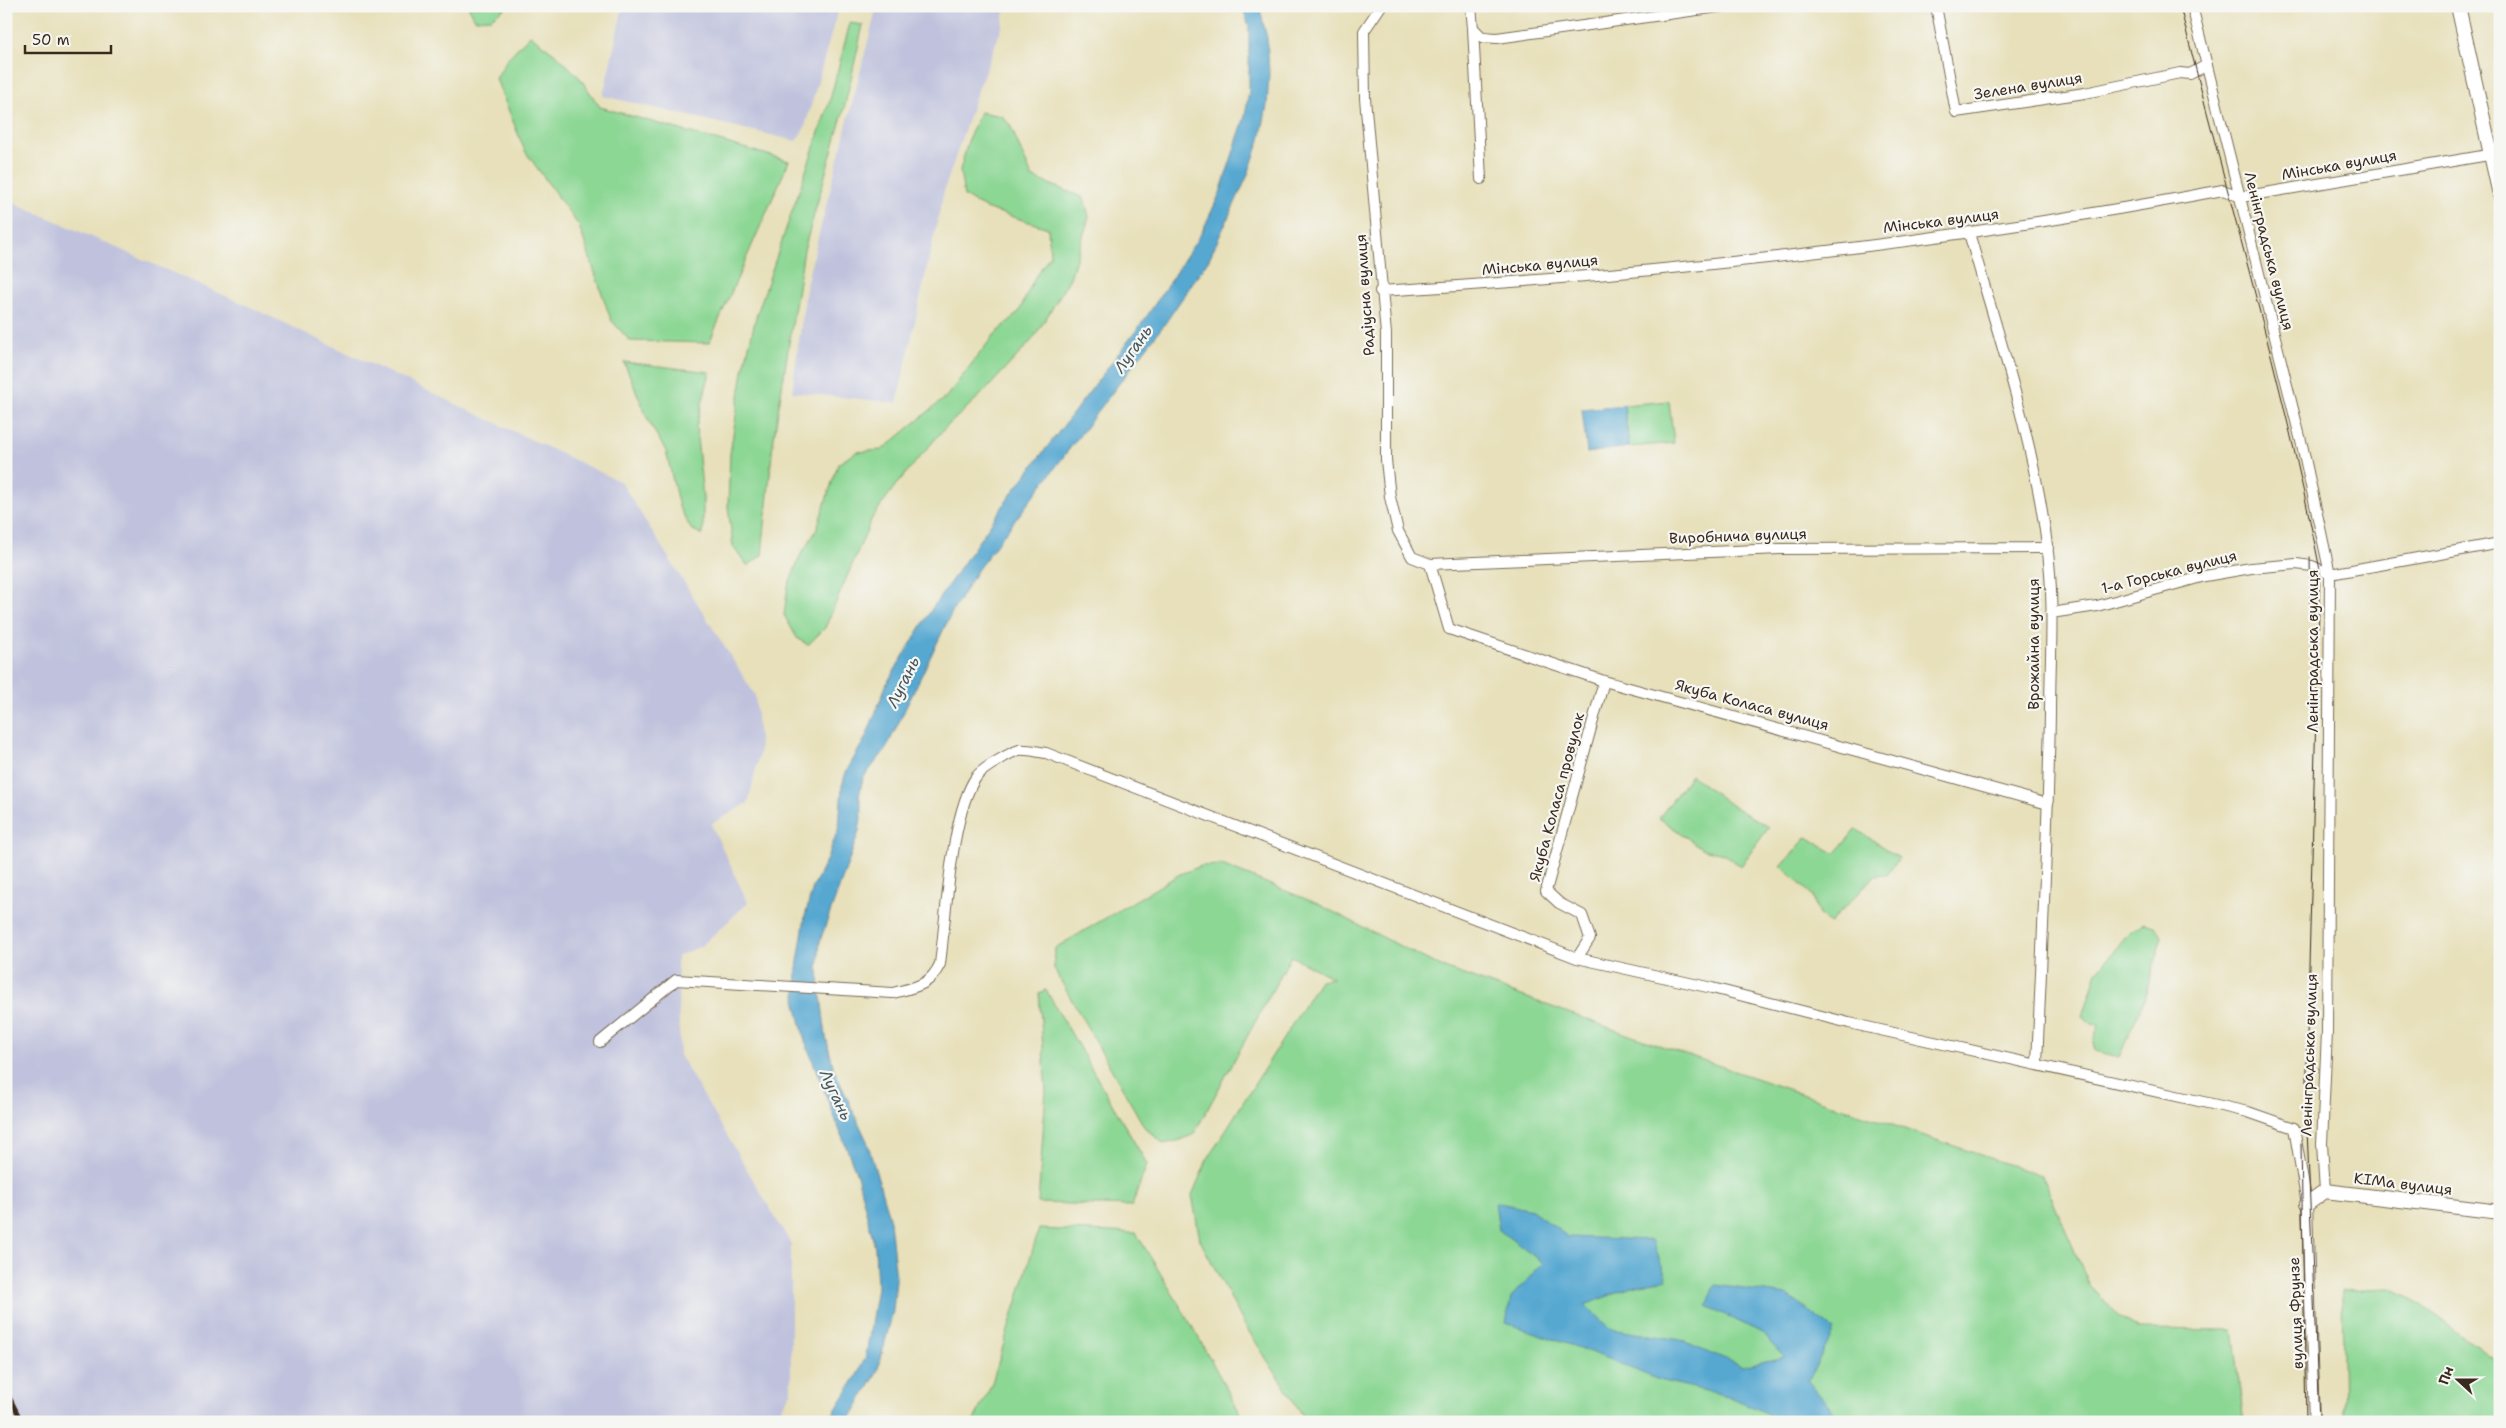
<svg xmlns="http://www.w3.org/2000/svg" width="2506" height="1428" font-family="'Shantell Sans',sans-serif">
	<rect width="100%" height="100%" fill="#f6f6f2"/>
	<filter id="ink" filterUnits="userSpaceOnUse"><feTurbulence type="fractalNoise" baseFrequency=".02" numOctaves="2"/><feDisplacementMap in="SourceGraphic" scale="10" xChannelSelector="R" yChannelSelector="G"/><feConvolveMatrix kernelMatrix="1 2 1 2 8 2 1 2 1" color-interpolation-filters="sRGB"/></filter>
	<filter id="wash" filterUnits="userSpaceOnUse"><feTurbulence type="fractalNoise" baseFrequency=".0096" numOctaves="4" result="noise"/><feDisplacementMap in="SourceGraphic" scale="20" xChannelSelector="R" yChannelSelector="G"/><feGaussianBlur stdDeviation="1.12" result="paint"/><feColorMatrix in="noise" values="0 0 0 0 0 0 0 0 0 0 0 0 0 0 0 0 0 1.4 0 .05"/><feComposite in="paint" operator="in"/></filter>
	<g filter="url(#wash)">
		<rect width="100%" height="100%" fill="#e7e0ba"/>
		<path fill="#c0c2dd" d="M 623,6 L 839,6 L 805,127 L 796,141 L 603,96 Z
			M 877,6 L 1005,6 L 1002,27 L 975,98 L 944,191 L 897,403 L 792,392 L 807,281 Z
			M 6,199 L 246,305 L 621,482 L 755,695 L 760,751 L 748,803 L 711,824 L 748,903 L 700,947 L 677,956 L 680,1056 L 791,1244 L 791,1392 L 773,1422 L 6,1422 Z"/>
		<path fill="#8cd794" stroke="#648059" d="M 468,6 L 508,6 L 491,18 L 475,19 Z
			M 850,23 L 863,25 L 845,105 L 804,250 L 773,443 L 762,555 L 748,566 L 733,547 L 728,506 L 730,454 L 743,371 L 756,317 L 830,100 Z
			M 530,35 L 558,56 L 580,78 L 600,107 L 789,161 L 709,343 L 630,341 L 611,320 L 579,226 L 525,151 L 496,79 L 507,59 Z
			M 980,112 L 1002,116 L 1010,125 L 1032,177 L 1084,198 L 1089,217 L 1070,278 L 1053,307 L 1033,339 L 985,391 L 944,429 L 895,486 L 872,518 L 825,628 L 808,645 L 797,638 L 784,615 L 788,586 L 800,556 L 816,531 L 838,464 L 856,452 L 882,450 L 946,397 L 994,335 L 1019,312 L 1035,277 L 1050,255 L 1048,228 L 985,208 L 964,196 L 960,170 L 969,138 Z
			M 624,362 L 710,372 L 696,427 L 703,498 L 703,535 L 691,529 L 679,507 L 666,451 L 650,424 Z
			M 1669,401 L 1674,443 L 1629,447 L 1624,405 Z
			M 1691,775 L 1734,807 L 1769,827 L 1741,866 L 1723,854 L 1703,849 L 1659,818 Z
			M 1856,829 L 1899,858 L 1887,875 L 1875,876 L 1830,923 L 1819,915 L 1812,895 L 1781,866 L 1807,837 L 1835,854 Z
			M 1222,865 L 1318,904 L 1439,966 L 1635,1037 L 2042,1176 L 2090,1286 L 2121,1318 L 2139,1329 L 2232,1330 L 2244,1422 L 1307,1422 L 1244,1324 L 1200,1240 L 1192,1195 L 1207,1160 L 1320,980 L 1333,978 L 1291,956 L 1194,1134 L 1181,1140 L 1164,1144 L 1145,1128 L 1054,969 L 1055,948 L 1180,874 L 1201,866 Z
			M 2144,923 L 2155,926 L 2162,936 L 2144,1000 L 2119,1057 L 2095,1051 L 2093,1042 L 2099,1025 L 2091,1023 L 2083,1016 L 2097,972 L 2130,931 Z
			M 1046,990 L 1147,1164 L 1132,1206 L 1038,1203 L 1046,1091 L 1039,993 Z
			M 1039,1229 L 1136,1233 L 1192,1326 L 1245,1422 L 973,1422 L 991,1386 Z
			M 2390,1289 L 2417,1302 L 2500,1364 L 2500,1422 L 2344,1422 L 2342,1291 Z"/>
		<path fill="#57a8d1" stroke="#496978" d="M 1242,6 L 1259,6 L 1267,38 L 1269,73 L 1267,106 L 1260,140 L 1247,177 L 1209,259 L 1166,322 L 978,569 L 951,614 L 886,749 L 863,778 L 859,796 L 862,810 L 859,832 L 820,941 L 818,971 L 826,1037 L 834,1070 L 867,1141 L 890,1221 L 896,1279 L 893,1311 L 877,1373 L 848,1422 L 828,1422 L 857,1375 L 866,1356 L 877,1287 L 875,1248 L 857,1175 L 805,1041 L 796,1004 L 797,968 L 805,916 L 813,887 L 826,861 L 839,827 L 842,786 L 846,772 L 866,737 L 887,683 L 933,607 L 1012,493 L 1145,319 L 1202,232 L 1220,193 L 1245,116 L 1249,91 L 1249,26 Z
			M 1624,405 L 1629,447 L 1587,453 L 1582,409 Z
			M 1495,1202 L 1532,1210 L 1568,1237 L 1652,1240 L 1667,1279 L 1629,1288 L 1585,1305 L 1610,1329 L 1681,1340 L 1742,1366 L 1785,1357 L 1762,1333 L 1707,1306 L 1715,1285 L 1787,1295 L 1834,1330 L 1808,1381 L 1842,1422 L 1787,1422 L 1728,1396 L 1659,1380 L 1591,1352 L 1506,1323 L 1511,1297 L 1543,1263 L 1499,1230 Z"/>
	</g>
	<g filter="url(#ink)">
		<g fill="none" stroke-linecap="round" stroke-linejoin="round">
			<defs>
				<path id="minor" d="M 1381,6 L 1364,31 L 1365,98 L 1386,334 L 1386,460 L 1390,497 L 1398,531 L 1412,557 L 1430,564 L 1449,629 L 1604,681 L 2048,804
					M 1471,6 L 1473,28 L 1482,37 L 1497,38 L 1726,6
					M 1936,6 L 1956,112 L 2085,93 L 2180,73 L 2190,74 L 2207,65
					M 2192,6 L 2303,449 L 2330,574 L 2327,1032 L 2322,1144 L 2325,1191
					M 1473,28 L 1481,179
					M 1969,233 C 1998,334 2034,441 2047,545 C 2055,600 2050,658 2050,714 C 2048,830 2042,947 2037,1064
					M 1380,291 C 1663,274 1945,243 2223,190 L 2241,197 L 2500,153
					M 1430,564 L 1780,549 L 2048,548
					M 2051,613 L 2097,606 L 2205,576 L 2251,568 L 2296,564 L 2312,566 L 2330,574 L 2500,543
					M 1577,958 L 1590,938 L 1582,915 L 1559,903 L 1546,891 L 1604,681
					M 600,1042 L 676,980 L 893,993 C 915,987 930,986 940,964 C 946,918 951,810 977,776 C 982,769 1011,752 1019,750 C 1027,749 1038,752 1046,753 L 1577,958 L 1712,988 L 1849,1023 L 2248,1112 L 2294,1128 L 2307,1204 L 2314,1422"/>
				<path id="tertiary" d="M 2458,6 L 2500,195
					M 2307,1204 L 2325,1191 L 2500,1212"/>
			</defs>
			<use href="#minor" stroke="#776a55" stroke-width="12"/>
			<use href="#tertiary" stroke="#776a55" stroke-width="16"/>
			<use href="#minor" stroke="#fff" stroke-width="10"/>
			<use href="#tertiary" stroke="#fff" stroke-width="14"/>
			<path stroke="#3b2a1e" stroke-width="1" d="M 2180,6 C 2226,194 2283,380 2320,570 L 2307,1037 L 2307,1129 L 2319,1422
				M 2310,557 L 2311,617
				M 2301,1144 L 2306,1422"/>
			<path stroke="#3b2a1e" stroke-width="4" d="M 6,1390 L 22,1422"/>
		</g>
	</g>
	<g text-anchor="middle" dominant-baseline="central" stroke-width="4.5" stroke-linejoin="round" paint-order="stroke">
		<g font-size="15" fill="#3b2a1e" stroke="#f6f6f2">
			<text transform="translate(2028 86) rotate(-9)">Зелена вулиця</text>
			<text transform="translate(2339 165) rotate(-10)">Мінська вулиця</text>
			<text transform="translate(1941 221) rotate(-7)">Мінська вулиця</text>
			<text transform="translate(2269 251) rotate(76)">Ленінградська вулиця</text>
			<text transform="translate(1540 265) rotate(-5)">Мінська вулиця</text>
			<text transform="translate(1365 295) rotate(-94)">Радіусна вулиця</text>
			<text transform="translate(1738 536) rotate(-2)">Виробнича вулиця</text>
			<text transform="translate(2169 572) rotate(-14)">1-а Горська вулиця</text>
			<text transform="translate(2034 644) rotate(-90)">Врожайна вулиця</text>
			<text transform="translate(2313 651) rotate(-90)">Ленінградська вулиця</text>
			<text transform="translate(1752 705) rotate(15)">Якуба Коласа вулиця</text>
			<text transform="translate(1557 797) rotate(-75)">Якуба Коласа провулок</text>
			<text transform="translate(2309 1055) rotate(-88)">Ленінградська вулиця</text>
			<text transform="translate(2403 1184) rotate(7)">КІМа вулиця</text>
			<text transform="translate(2296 1313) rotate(-92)">вулиця Фрунзе</text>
		</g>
		<g font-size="16" font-style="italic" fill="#45565d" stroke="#f6f6f2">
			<text transform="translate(1133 349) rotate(-55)">Лугань</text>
			<text transform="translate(903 682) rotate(-64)">Лугань</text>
			<text transform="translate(836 1095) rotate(65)">Лугань</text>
		</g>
	</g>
	<rect width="2506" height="1428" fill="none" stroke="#f6f6f2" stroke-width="25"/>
	<g transform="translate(2458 1380) rotate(291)" stroke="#f6f6f2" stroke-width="4" paint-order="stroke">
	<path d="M0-4L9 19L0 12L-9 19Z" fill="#3b2a1e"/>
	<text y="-8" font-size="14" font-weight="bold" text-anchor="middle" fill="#3b2a1e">Пн</text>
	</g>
	<path d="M25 45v8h86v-8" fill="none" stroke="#3b2a1e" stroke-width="2.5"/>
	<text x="32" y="45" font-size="15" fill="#3b2a1e" stroke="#f6f6f2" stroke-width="4" paint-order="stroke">50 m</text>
</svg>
